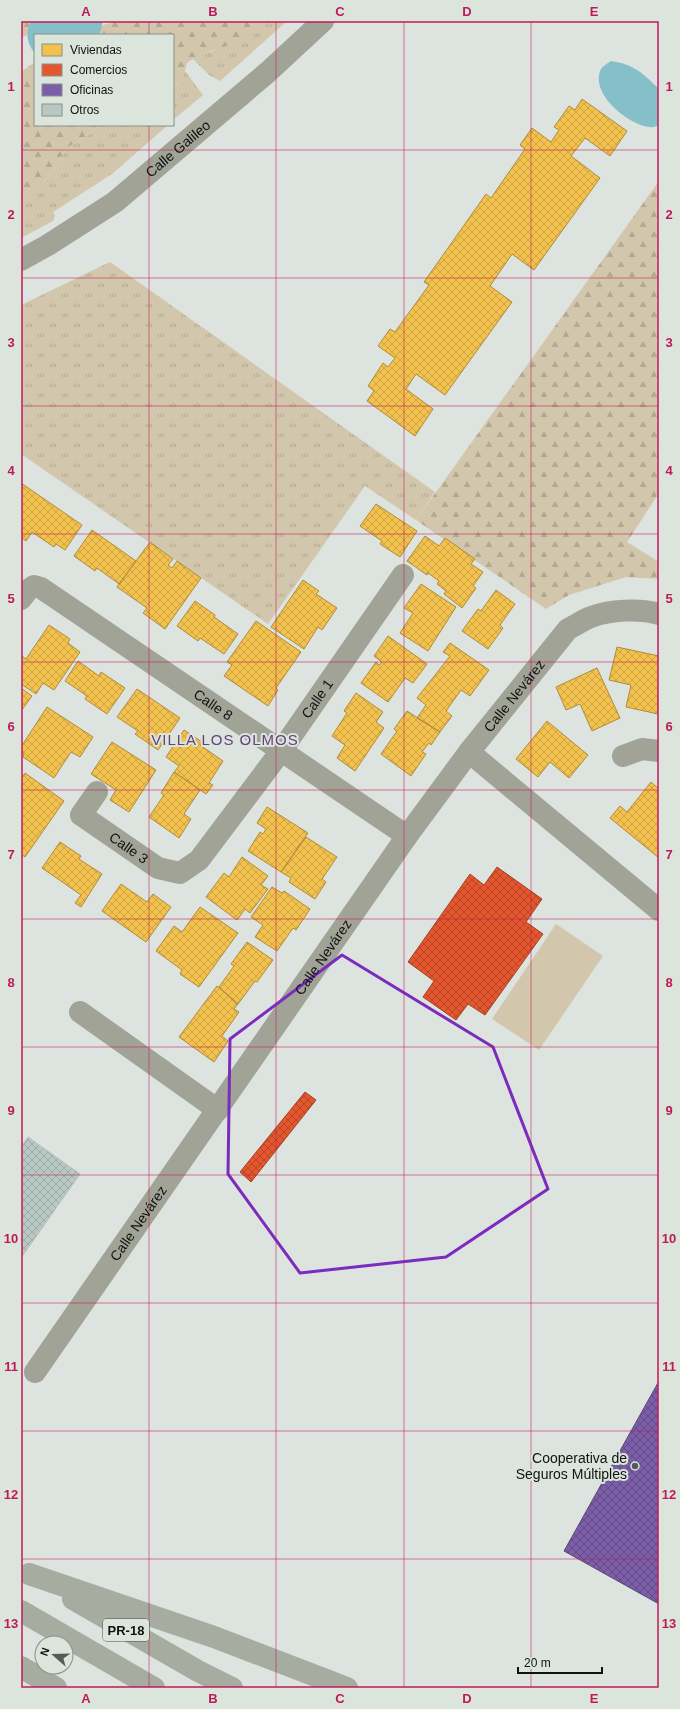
<svg xmlns="http://www.w3.org/2000/svg" width="680" height="1709" font-family="Helvetica,sans-serif">
	<defs>
		<pattern id="grass-tufts" width="24" height="20" patternUnits="userSpaceOnUse"><rect width="24" height="20" fill="#d2c7ac"/><path d="M3 7l-1-3M5 7V3M7 7l1-3M15 17l-1-3M17 17v-4M19 17l1-3" fill="none" stroke="#b3aa93"/></pattern>
		<pattern id="forest-firs" width="22" height="20" patternUnits="userSpaceOnUse"><rect width="22" height="20" fill="#d2c7ac"/><path d="M5 1l3.5 6h-7zM16 11l3.5 6h-7z" fill="#b3aa93"/></pattern>
		<pattern id="homes-cross-hatch" width="8" height="8" patternUnits="userSpaceOnUse"><rect width="8" height="8" fill="#f2c14e"/><path d="M0 0l8 8M0 8l8-8" fill="none" stroke="#cea543"/></pattern>
		<pattern id="shops-cross-hatch" width="8" height="8" patternUnits="userSpaceOnUse"><rect width="8" height="8" fill="#e4572e"/><path d="M0 0l8 8M0 8l8-8" fill="none" stroke="#b74726"/></pattern>
		<pattern id="offices-cross-hatch" width="8" height="8" patternUnits="userSpaceOnUse"><rect width="8" height="8" fill="#7b5ea7"/><path d="M0 0l8 8M0 8l8-8" fill="none" stroke="#634c86"/></pattern>
		<pattern id="building-cross-hatch" width="8" height="8" patternUnits="userSpaceOnUse"><rect width="8" height="8" fill="#b8c9c4"/><path d="M0 0l8 8M0 8l8-8" fill="none" stroke="#9daca7"/></pattern>
	</defs>
	<rect width="100%" height="100%" fill="#dde3de"/>
	<path fill="url(#grass-tufts)" d="M 254,21 L 287,21 L 220,81 L 209,75 L 193,59 L 201,54 L 213,51 L 251,27 Z
		M 185,71 L 203,95 L 173,120 L 173,89 L 178,84 Z
		M 100,125 L 168,125 L 112,174 L 53,212 L 55,216 L 53,221 L 21,238 L 21,198 L 37,189 L 53,171 L 66,148 L 86,137 Z
		M 110,262 L 435,492 L 416,520 L 365,486 L 268,624 L 21,454 L 21,409 L 23,406 L 21,404 L 21,305 Z"/>
	<path fill="url(#forest-firs)" d="M 21,21 L 52,21 L 21,38 Z
		M 118,21 L 254,21 L 251,27 L 239,42 L 201,54 L 187,63 L 183,78 L 173,89 L 173,35 L 96,35 L 103,25 Z
		M 35,62 L 35,125 L 100,125 L 86,137 L 66,148 L 53,171 L 37,189 L 21,198 L 21,72 Z
		M 659,181 L 659,493 L 627,542 L 659,562 L 659,579 L 626,577 L 569,595 L 546,609 L 416,520 Z"/>
	<path fill="#d2c7ac" d="M 556,924 L 603,956 L 539,1050 L 492,1019 Z"/>
	<path fill="#85bfc8" d="M 611,61 C 633,64 643,73 658,88 L 659,125 C 656,126 653,128 650,127 C 628,125 589,93 601,69 C 603,66 608,63 611,61 Z"/>
	<path fill="url(#homes-cross-hatch)" stroke="#ae8c3b" d="M 582,99 L 627,131 L 610,156 L 585,138 L 571,156 L 600,178 L 534,270 L 512,254 L 490,286 L 512,302 L 445,395 L 416,374 L 406,389 L 433,409 L 415,436 L 367,401 L 374,391 L 368,386 L 383,363 L 388,367 L 395,358 L 378,346 L 390,329 L 395,332 L 429,285 L 424,282 L 486,194 L 491,198 L 525,149 L 520,145 L 532,128 L 551,142 L 559,130 L 554,127 L 569,106 L 575,110 Z
		M 21,483 L 82,525 L 65,550 L 56,544 L 54,547 L 32,532 L 26,541 L 21,537 Z
		M 376,504 L 417,531 L 400,557 L 380,544 L 382,541 L 360,526 Z
		M 92,530 L 136,561 L 119,584 L 97,568 L 95,571 L 74,556 Z
		M 425,536 L 439,546 L 445,538 L 475,559 L 471,564 L 483,572 L 473,586 L 476,588 L 462,608 L 444,594 L 446,591 L 437,584 L 439,581 L 428,573 L 427,575 L 407,561 Z
		M 150,542 L 173,559 L 168,565 L 172,568 L 177,561 L 201,578 L 165,629 L 143,613 L 147,608 L 117,587 Z
		M 303,580 L 319,591 L 316,594 L 337,608 L 322,630 L 318,627 L 304,649 L 271,627 Z
		M 421,584 L 456,607 L 428,651 L 400,633 L 413,613 L 404,608 Z
		M 496,590 L 515,604 L 500,625 L 503,628 L 488,649 L 462,631 L 478,609 L 481,611 Z
		M 195,601 L 215,615 L 214,617 L 238,634 L 224,654 L 200,638 L 198,641 L 177,626 Z
		M 256,621 L 301,652 L 276,688 L 278,690 L 268,706 L 224,676 L 232,665 L 227,662 Z
		M 49,625 L 70,639 L 68,643 L 80,652 L 54,690 L 43,683 L 36,694 L 21,684 L 21,658 L 22,656 L 26,659 Z
		M 388,636 L 427,664 L 413,683 L 405,678 L 388,702 L 361,683 L 376,662 L 379,665 L 382,662 L 374,656 Z
		M 450,643 L 489,670 L 470,696 L 461,690 L 446,711 L 452,716 L 440,732 L 417,718 L 426,705 L 417,698 L 450,656 L 443,652 Z
		M 617,647 L 659,656 L 658,714 L 626,707 L 631,685 L 609,680 Z
		M 78,661 L 99,676 L 101,672 L 125,688 L 107,714 L 85,699 L 87,696 L 65,681 Z
		M 597,668 L 620,718 L 592,731 L 580,704 L 566,710 L 556,687 Z
		M 21,688 L 32,696 L 21,711 L 22,712 L 21,714 Z
		M 137,689 L 180,718 L 158,750 L 135,734 L 138,731 L 117,717 Z
		M 356,693 L 383,712 L 376,722 L 384,728 L 355,771 L 337,758 L 345,745 L 332,736 L 347,713 L 344,711 Z
		M 47,707 L 93,737 L 80,757 L 71,752 L 54,778 L 23,757 L 24,754 L 21,752 L 21,747 Z
		M 407,711 L 440,732 L 431,745 L 429,743 L 422,752 L 426,754 L 411,776 L 381,754 L 397,731 L 394,729 Z
		M 547,721 L 588,755 L 569,778 L 550,762 L 538,777 L 516,759 Z
		M 184,730 L 202,742 L 200,745 L 223,761 L 209,783 L 213,785 L 206,794 L 174,772 L 179,766 L 166,757 Z
		M 112,742 L 156,770 L 129,812 L 110,800 L 116,790 L 91,774 Z
		M 174,772 L 200,790 L 184,814 L 191,819 L 179,838 L 149,817 L 164,795 L 161,793 Z
		M 25,773 L 64,801 L 25,857 L 21,854 L 21,779 Z
		M 651,782 L 659,789 L 659,858 L 610,818 L 620,806 L 627,812 Z
		M 267,807 L 308,833 L 281,872 L 248,851 L 260,832 L 263,834 L 266,829 L 257,823 Z
		M 306,837 L 337,857 L 322,879 L 326,882 L 315,899 L 289,882 L 291,878 L 281,872 Z
		M 60,842 L 81,856 L 79,859 L 102,874 L 81,907 L 75,903 L 81,895 L 42,868 Z
		M 242,857 L 268,876 L 261,885 L 268,889 L 250,913 L 245,909 L 237,920 L 206,897 L 224,873 L 229,877 Z
		M 121,884 L 147,902 L 153,894 L 171,907 L 146,942 L 102,911 Z
		M 272,887 L 282,893 L 284,891 L 310,909 L 296,930 L 293,928 L 277,951 L 255,937 L 263,925 L 251,917 Z
		M 200,907 L 238,933 L 199,987 L 180,974 L 182,970 L 156,951 L 174,926 L 182,932 Z
		M 247,942 L 273,960 L 257,982 L 255,981 L 238,1004 L 219,987 L 234,966 L 231,964 Z
		M 217,986 L 238,1004 L 234,1009 L 239,1012 L 222,1036 L 228,1041 L 214,1062 L 179,1037 Z"/>
	<path fill="url(#shops-cross-hatch)" stroke="#a44225" d="M 497,867 L 542,899 L 526,922 L 543,934 L 485,1015 L 468,1004 L 456,1020 L 423,997 L 434,981 L 408,962 L 470,874 L 484,885 Z
		M 305,1092 L 316,1100 L 251,1182 L 240,1172 Z"/>
	<path fill="url(#offices-cross-hatch)" stroke="#5b4779" d="M 659,1381 L 659,1604 L 564,1551 Z"/>
	<g fill="none" stroke-linecap="round" stroke-linejoin="round">
		<path stroke="#85bfc8" stroke-width="51" d="M 53,35 L 77,21"/>
	</g>
	<path fill="url(#building-cross-hatch)" stroke="#bbc0bd" d="M 28,1137 L 80,1174 L 21,1258 L 21,1147 Z"/>
	<g fill="none" stroke-linecap="round" stroke-linejoin="round">
		<g stroke="#a1a397" stroke-width="22">
			<path id="s1" d="M 21,260 L 48,245 L 115,202 L 268,72 L 323,21"/>
			<path id="s2" d="M 21,599 L 28,590 L 34,586 L 41,588 L 407,836"/>
			<path d="M 469,752 L 659,910"/>
			<path d="M 623,756 L 642,749 L 659,751"/>
			<path id="s3" d="M 97,792 L 81,815 L 158,868 L 180,873 L 199,860 L 281,751 L 403,575"/>
			<path d="M 80,1012 L 218,1110"/>
			<path id="s4" d="M 35,1372 L 407,836 L 469,752 L 568,629 C 576,625 583,620 591,617 C 609,610 640,608 659,614"/>
		</g>
		<path stroke="#a7aca1" stroke-width="22" d="M 29,1574 L 214,1637 L 347,1688
			M 73,1599 L 198,1671 L 232,1688
			M 21,1611 L 154,1688
			M 21,1667 L 56,1688"/>
	</g>
	<path fill="none" stroke="#7b2cbf" stroke-width="3" stroke-linejoin="round" d="M 342,955 L 493,1047 L 548,1189 L 446,1257 L 300,1273 L 228,1174 L 230,1039 Z"/>
	<path fill="none" stroke="#c2185b" stroke-width="1" stroke-opacity="0.55" d="M 149,21 L 149,35M 276,21 L 276,1688M 404,21 L 404,1688M 531,21 L 531,1688M 149,125 L 149,1688M 21,150 L 659,150M 21,278 L 659,278M 21,406 L 659,406M 21,534 L 659,534M 21,662 L 659,662M 21,790 L 659,790M 21,919 L 659,919M 21,1047 L 659,1047M 21,1175 L 659,1175M 21,1303 L 659,1303M 21,1431 L 659,1431M 21,1559 L 659,1559"/>
	<circle fill="#575b57" stroke="#dbe5dc" stroke-width="1.5" cx="635" cy="1466" r="4"/>
	<g text-anchor="middle" dominant-baseline="central" stroke-width="4" stroke-linejoin="round" paint-order="stroke">
		<rect fill="#dbe5dc" stroke="#4c514c" stroke-width="1" x="103" y="1619" width="46" height="22" rx="3"/>
		<g font-size="13" font-weight="bold" fill="#0f120f">
			<text x="126" y="1630">PR-18</text>
		</g>
		<g font-size="14" fill="#0f120f" stroke="#dbe5dc">
			<text stroke="none"><textPath href="#s1" startOffset="193">Calle Galileo</textPath></text>
			<text stroke="none"><textPath href="#s4" startOffset="829">Calle Nevárez</textPath></text>
			<text stroke="none"><textPath href="#s3" startOffset="367">Calle 1</textPath></text>
			<text stroke="none"><textPath href="#s2" startOffset="234">Calle 8</textPath></text>
			<text stroke="none"><textPath href="#s3" startOffset="86">Calle 3</textPath></text>
			<text stroke="none"><textPath href="#s4" startOffset="505">Calle Nevárez</textPath></text>
			<text stroke="none"><textPath href="#s4" startOffset="181">Calle Nevárez</textPath></text>
		</g>
		<g font-size="14" fill="#0f120f" stroke="#dbe5dc" text-anchor="end">
			<text x="627" y="1458">Cooperativa de<tspan x="627" dy="16">Seguros Múltiples</tspan></text>
		</g>
		<g font-size="15" letter-spacing="1" fill="#63427d" stroke="#dbe5dc">
			<text x="225" y="739">VILLA LOS OLMOS</text>
		</g>
	</g>
	<rect width="680" height="1709" fill="none" stroke="#dbe5dc" stroke-width="44"/>
	<rect x="34" y="34" width="140" height="92" fill="#dbe5dc" stroke="#89918a"/>
	<rect x="42" y="44" width="20" height="12" fill="#f2c14e" stroke="#89918a"/>
	<text x="70" y="54" font-size="12" fill="#0f120f">Viviendas</text>
	<rect x="42" y="64" width="20" height="12" fill="#e4572e" stroke="#89918a"/>
	<text x="70" y="74" font-size="12" fill="#0f120f">Comercios</text>
	<rect x="42" y="84" width="20" height="12" fill="#7b5ea7" stroke="#89918a"/>
	<text x="70" y="94" font-size="12" fill="#0f120f">Oficinas</text>
	<rect x="42" y="104" width="20" height="12" fill="#b8c9c4" stroke="#89918a"/>
	<text x="70" y="114" font-size="12" fill="#0f120f">Otros</text>
	<g transform="translate(54 1655) rotate(290)"><circle r="19" fill="#dbe5dc" stroke="#89918a"/>
	<path d="M0-3L7 15L0 10L-7 15Z" fill="#575b57"/>
	<text y="-6" font-size="11" font-weight="bold" text-anchor="middle" fill="#0f120f">N</text>
	</g>
	<path d="M518 1667v6h84v-6" fill="none" stroke="#0f120f" stroke-width="2"/>
	<text x="524" y="1667" font-size="12" fill="#0f120f" stroke="#dbe5dc" stroke-width="3" paint-order="stroke">20 m</text>
	<rect x="22" y="22" width="636" height="1665" fill="none" stroke="#c2185b" stroke-width="1.5"/>
	<g font-size="13" text-anchor="middle" font-weight="bold" fill="#c2185b">
		<text x="86" y="16">A</text>
		<text x="213" y="16">B</text>
		<text x="340" y="16">C</text>
		<text x="467" y="16">D</text>
		<text x="594" y="16">E</text>
		<text x="11" y="91">1</text>
		<text x="669" y="91">1</text>
		<text x="11" y="219">2</text>
		<text x="669" y="219">2</text>
		<text x="11" y="347">3</text>
		<text x="669" y="347">3</text>
		<text x="11" y="475">4</text>
		<text x="669" y="475">4</text>
		<text x="11" y="603">5</text>
		<text x="669" y="603">5</text>
		<text x="11" y="731">6</text>
		<text x="669" y="731">6</text>
		<text x="11" y="859">7</text>
		<text x="669" y="859">7</text>
		<text x="11" y="987">8</text>
		<text x="669" y="987">8</text>
		<text x="11" y="1115">9</text>
		<text x="669" y="1115">9</text>
		<text x="11" y="1243">10</text>
		<text x="669" y="1243">10</text>
		<text x="11" y="1371">11</text>
		<text x="669" y="1371">11</text>
		<text x="11" y="1499">12</text>
		<text x="669" y="1499">12</text>
		<text x="11" y="1628">13</text>
		<text x="669" y="1628">13</text>
		<text x="86" y="1703">A</text>
		<text x="213" y="1703">B</text>
		<text x="340" y="1703">C</text>
		<text x="467" y="1703">D</text>
		<text x="594" y="1703">E</text>
	</g>
</svg>
